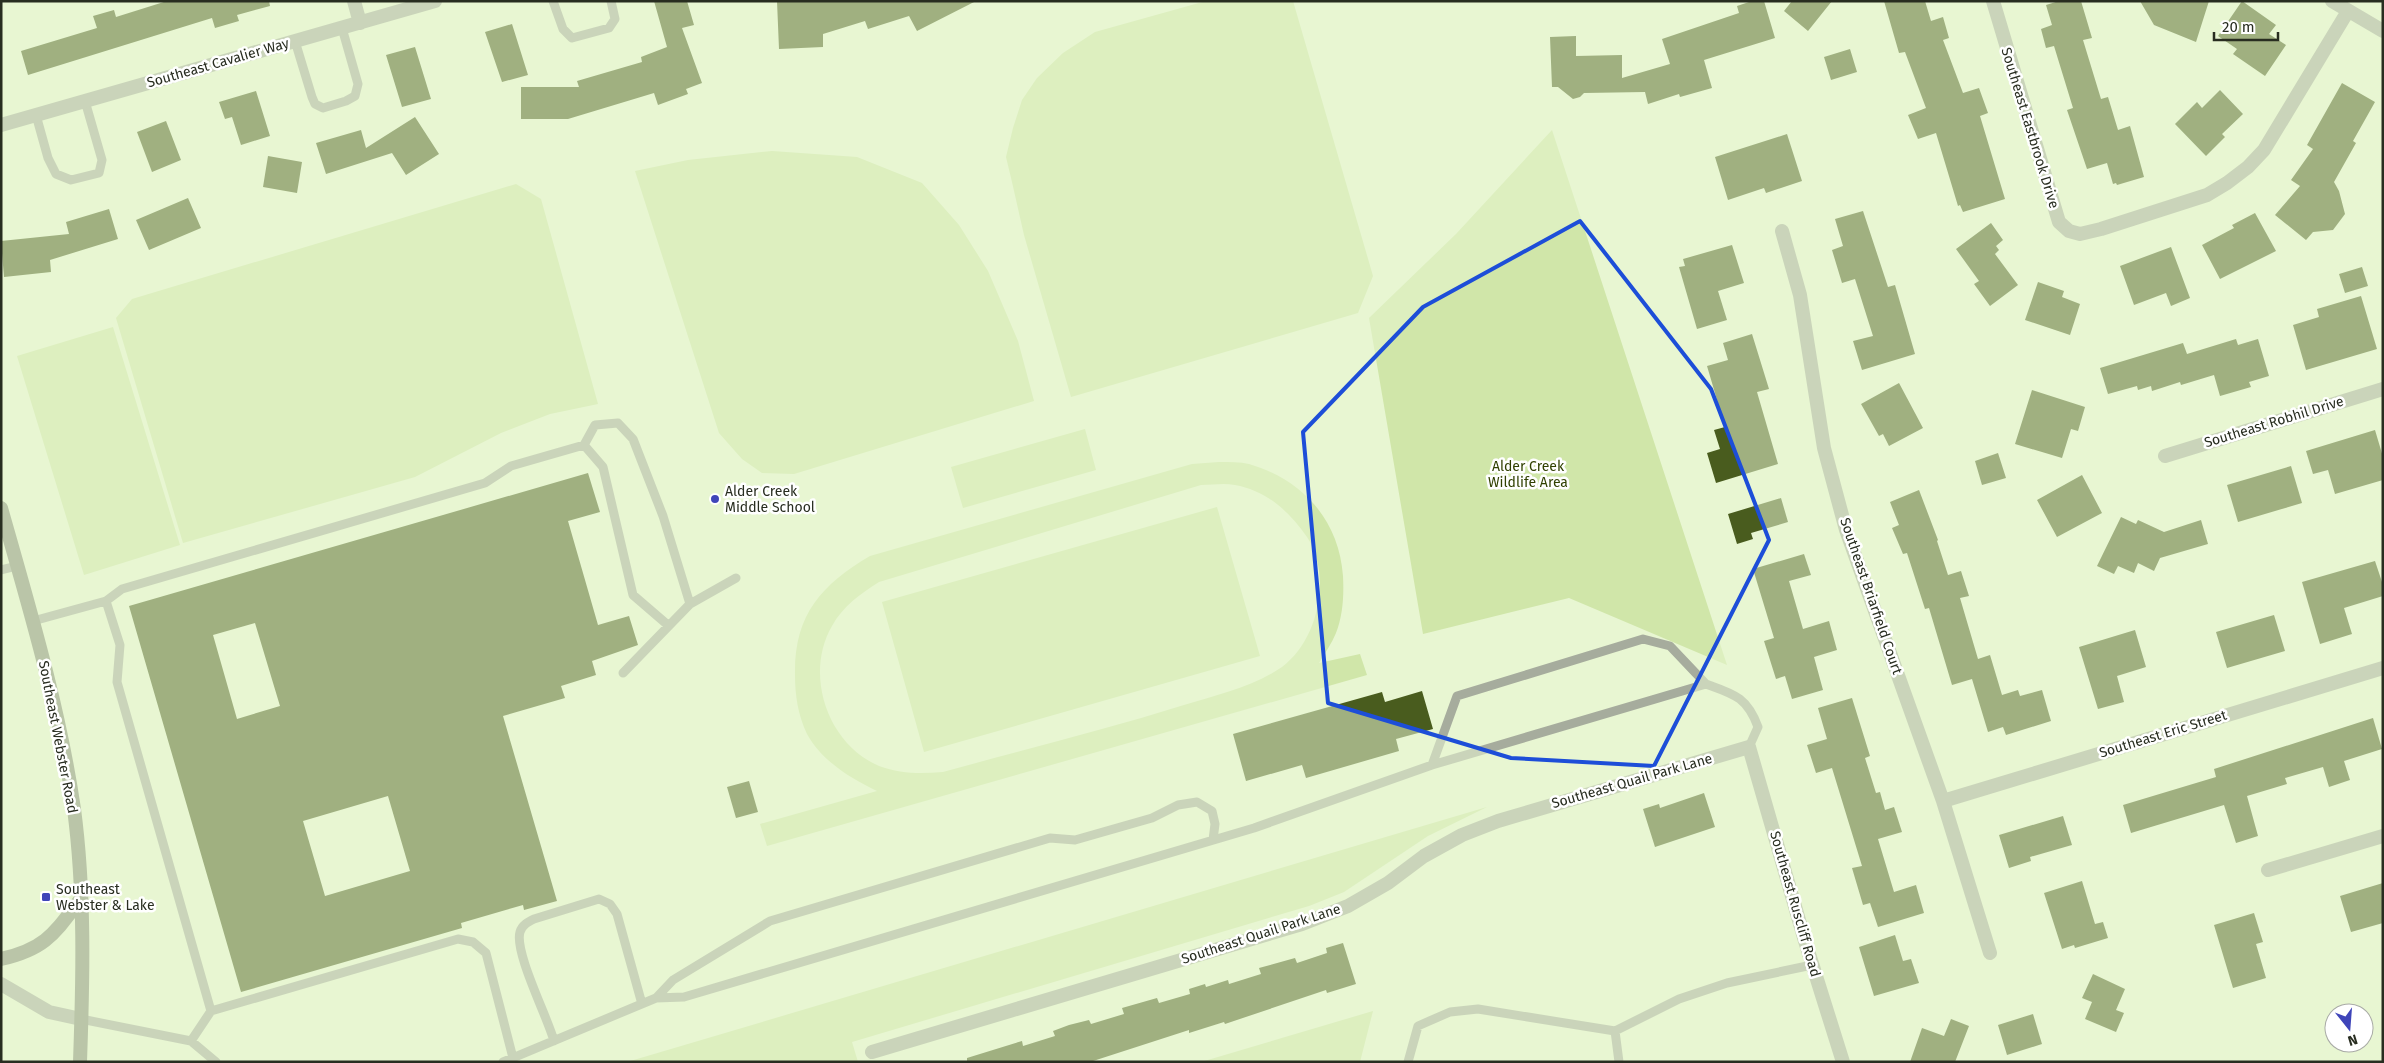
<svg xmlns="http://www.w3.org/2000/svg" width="2384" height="1063" font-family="'Fira Sans',sans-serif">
	<rect width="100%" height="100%" fill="#e8f6d2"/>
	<path fill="#d0e6a9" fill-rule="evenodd" d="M 1206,1 L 1293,1 L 1373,276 L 1358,313 L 1071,397 L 1024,235 L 1012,182 L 1006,157 L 1013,128 L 1022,100 L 1037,78 L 1063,53 L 1095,32 Z
		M 1552,130 L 1727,665 L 1569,598 L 1423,634 L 1369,318 L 1456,234 Z
		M 772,151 L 857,157 L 922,183 L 959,225 L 988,271 L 1018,341 L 1034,401 L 794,474 L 762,473 L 742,459 L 719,433 L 635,171 L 688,160 Z
		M 516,184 L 541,199 L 598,404 L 550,414 L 501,433 L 415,477 L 183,543 L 116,318 L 132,299 Z
		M 113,327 L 180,545 L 84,575 L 17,356 Z
		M 1085,429 L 1096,470 L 963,508 L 951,467 Z
		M 1219,462 C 1229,462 1240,462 1249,464 C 1303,480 1339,520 1343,576 C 1344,595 1343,615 1336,633 C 1332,643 1325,653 1319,663 L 1360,654 L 1367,675 L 767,846 L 760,824 L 877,791 C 850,778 822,761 807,734 C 798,715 795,695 795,675 C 794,615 821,585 870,556 L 1192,464 ZM 1201,485 C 1212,485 1224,483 1235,485 C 1267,491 1289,511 1307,537 C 1332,574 1319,640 1282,667 C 1253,687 1217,695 1184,705 C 1104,730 1023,750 943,772 C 921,774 900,774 879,766 C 827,744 804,674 832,626 C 843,606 860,594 879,582 Z
		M 1217,507 L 1260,656 L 924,752 L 882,602 Z
		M 1487,807 L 1428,836 L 1344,892 L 1309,906 L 852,1042 L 858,1062 L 627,1062 Z
		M 1373,1011 L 1360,1062 L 1201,1062 Z"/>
	<path fill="#495c1e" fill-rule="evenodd" d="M 167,1 L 269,1 L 270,6 L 237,15 L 239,21 L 215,28 L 212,18 L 28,75 L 21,51 L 97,28 L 93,16 L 114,10 L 116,17 Z
		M 654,1 L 687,1 L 694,25 L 682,28 L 702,83 L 686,89 L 688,94 L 658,105 L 654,93 L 568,119 L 521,119 L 521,87 L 579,87 L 577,81 L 642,62 L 641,57 L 667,47 Z
		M 777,1 L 976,1 L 917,31 L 909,16 L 868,29 L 865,21 L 823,34 L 823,47 L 779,49 Z
		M 1752,1 L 1764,1 L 1775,38 L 1704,60 L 1712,88 L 1680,97 L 1679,94 L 1648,104 L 1645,92 L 1584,93 L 1580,97 L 1573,99 L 1558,87 L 1552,87 L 1550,37 L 1576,36 L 1576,56 L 1622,55 L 1622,78 L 1670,64 L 1662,39 L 1739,13 L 1737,6 Z
		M 1792,1 L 1832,1 L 1808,31 L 1784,11 Z
		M 1884,1 L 1925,1 L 1931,21 L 1943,17 L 1949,38 L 1943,40 L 1963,93 L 1979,88 L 1988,113 L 1980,116 L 2005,199 L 1963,212 L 1960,205 L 1958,206 L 1936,133 L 1918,139 L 1908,115 L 1926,108 L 1905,52 L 1899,53 Z
		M 2059,1 L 2081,1 L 2092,38 L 2083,40 L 2101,99 L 2108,97 L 2118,130 L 2130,126 L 2144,177 L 2117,185 L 2116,183 L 2113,184 L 2107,163 L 2087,169 L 2067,110 L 2073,108 L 2054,46 L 2046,48 L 2041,29 L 2052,25 L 2046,5 Z
		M 2140,1 L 2209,1 L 2196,42 L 2154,25 Z
		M 2242,1 L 2276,25 L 2269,34 L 2286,45 L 2265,76 L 2233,54 L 2237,49 L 2218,36 Z
		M 512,24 L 528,75 L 502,82 L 485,32 Z
		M 415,47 L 431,99 L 402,107 L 386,55 Z
		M 1850,49 L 1857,72 L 1831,80 L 1824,57 Z
		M 2342,83 L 2375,102 L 2353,141 L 2356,143 L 2334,182 L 2339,191 L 2345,214 L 2333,230 L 2313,232 L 2306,240 L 2275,215 L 2300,186 L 2291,180 L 2313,149 L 2307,145 Z
		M 2220,90 L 2243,114 L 2222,134 L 2225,137 L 2206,156 L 2175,124 L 2197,102 L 2202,108 Z
		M 256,91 L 270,136 L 241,145 L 232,117 L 225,119 L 219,102 Z
		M 415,117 L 439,154 L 406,175 L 392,153 L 326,174 L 316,143 L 361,130 L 366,148 Z
		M 166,121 L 181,160 L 152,172 L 137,132 Z
		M 1787,134 L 1802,181 L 1766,193 L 1764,188 L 1728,200 L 1715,157 Z
		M 268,156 L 302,162 L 297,193 L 263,187 Z
		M 188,198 L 201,228 L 149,250 L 136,220 Z
		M 109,209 L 118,239 L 50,260 L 51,272 L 4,277 L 1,241 L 69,234 L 66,222 Z
		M 1863,211 L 1888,287 L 1895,285 L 1915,354 L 1862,370 L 1853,341 L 1873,336 L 1855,279 L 1842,283 L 1832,250 L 1843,246 L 1835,219 Z
		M 2255,213 L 2276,251 L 2220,279 L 2202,245 L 2234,228 L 2232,225 Z
		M 1991,223 L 2003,240 L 1996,246 L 1999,250 L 1995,254 L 2018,285 L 1990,306 L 1974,284 L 1979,281 L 1956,249 Z
		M 1732,245 L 1744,283 L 1718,291 L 1727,320 L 1697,329 L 1679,267 L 1685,266 L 1683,259 Z
		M 2171,247 L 2190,298 L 2171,306 L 2166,293 L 2134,305 L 2120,266 Z
		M 2362,267 L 2368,286 L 2345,293 L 2339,274 Z
		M 2038,282 L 2064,291 L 2062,297 L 2080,304 L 2070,335 L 2025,320 Z
		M 2361,296 L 2377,349 L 2306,370 L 2293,325 L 2319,317 L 2317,309 Z
		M 1752,334 L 1769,389 L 1757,392 L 1778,464 L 1716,483 L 1707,453 L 1720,449 L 1714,430 L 1725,427 L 1707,366 L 1728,360 L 1723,343 Z
		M 2236,339 L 2238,345 L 2258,339 L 2269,376 L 2249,382 L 2251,387 L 2220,396 L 2214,375 L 2181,385 L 2180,382 L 2152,391 L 2151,386 L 2138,390 L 2137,386 L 2108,394 L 2100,368 L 2183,343 L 2187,354 Z
		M 1899,383 L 1923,428 L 1889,446 L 1883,434 L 1879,436 L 1861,404 Z
		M 2032,390 L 2085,407 L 2078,431 L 2071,429 L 2062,458 L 2015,444 Z
		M 2375,430 L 2383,457 L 2383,480 L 2335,494 L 2328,470 L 2313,474 L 2306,451 Z
		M 1998,453 L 2006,478 L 1982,485 L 1975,461 Z
		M 2291,466 L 2302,503 L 2238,522 L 2227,485 Z
		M 588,473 L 600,512 L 568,521 L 598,625 L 629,616 L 638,645 L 592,661 L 596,675 L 561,686 L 565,698 L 503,716 L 557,901 L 524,910 L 523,905 L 461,923 L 462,928 L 241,992 L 129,606 ZM 255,623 L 280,706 L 237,719 L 213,635 ZM 388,796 L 410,871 L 325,896 L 303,821 Z
		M 2082,475 L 2102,513 L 2057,537 L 2037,500 Z
		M 1919,490 L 1938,540 L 1937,541 L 1948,575 L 1961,571 L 1969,596 L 1960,598 L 1978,659 L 1990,655 L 2002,695 L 2018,690 L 2020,696 L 2042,690 L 2051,721 L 2006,735 L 2003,727 L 1988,732 L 1972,679 L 1952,685 L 1929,608 L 1925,609 L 1907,553 L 1903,554 L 1892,528 L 1899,525 L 1890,502 Z
		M 1781,498 L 1788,522 L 1751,533 L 1753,539 L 1737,544 L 1728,514 Z
		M 2121,517 L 2136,524 L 2138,520 L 2164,532 L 2201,520 L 2208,544 L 2160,558 L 2154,571 L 2138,563 L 2134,573 L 2118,566 L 2114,574 L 2097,566 Z
		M 1804,554 L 1811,575 L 1789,581 L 1803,629 L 1829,621 L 1837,650 L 1814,657 L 1823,690 L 1792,699 L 1785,676 L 1776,679 L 1764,641 L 1774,638 L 1753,569 Z
		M 2375,561 L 2383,585 L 2383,596 L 2344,608 L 2352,634 L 2320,644 L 2302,582 Z
		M 2274,615 L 2285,651 L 2227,668 L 2216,632 Z
		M 2135,630 L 2146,667 L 2117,676 L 2124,702 L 2098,709 L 2079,647 Z
		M 1422,691 L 1433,729 L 1396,739 L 1399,751 L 1306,778 L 1302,765 L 1246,781 L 1233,734 L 1382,692 L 1385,702 Z
		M 1852,698 L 1870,756 L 1865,758 L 1876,793 L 1880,792 L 1885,810 L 1894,807 L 1902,832 L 1878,839 L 1894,892 L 1916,885 L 1924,913 L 1878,927 L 1870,903 L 1863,905 L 1852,868 L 1862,866 L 1832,768 L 1816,773 L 1807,745 L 1827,739 L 1818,708 Z
		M 2373,718 L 2382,749 L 2344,761 L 2350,780 L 2329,787 L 2323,767 L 2285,778 L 2287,784 L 2247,796 L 2258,836 L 2236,843 L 2224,805 L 2131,833 L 2123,805 L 2216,777 L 2214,769 Z
		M 749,781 L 758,812 L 736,818 L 727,787 Z
		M 1704,793 L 1715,827 L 1655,847 L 1643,809 L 1659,804 L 1660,808 Z
		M 2063,816 L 2072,845 L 2030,857 L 2031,861 L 2009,868 L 1999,835 Z
		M 2082,881 L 2095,924 L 2103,922 L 2108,938 L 2075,948 L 2074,945 L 2062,949 L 2044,893 Z
		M 2383,883 L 2383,923 L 2351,932 L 2340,896 Z
		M 2254,913 L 2263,942 L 2256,944 L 2266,978 L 2233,988 L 2214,925 Z
		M 1895,935 L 1903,961 L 1911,959 L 1919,983 L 1874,996 L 1859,947 Z
		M 1343,943 L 1356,984 L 1327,993 L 1326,990 L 1225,1024 L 1224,1022 L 1189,1033 L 1189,1030 L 1090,1062 L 967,1062 L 967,1058 L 1022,1041 L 1023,1046 L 1055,1036 L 1053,1031 L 1069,1025 L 1089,1020 L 1091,1024 L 1124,1014 L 1122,1008 L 1157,998 L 1159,1003 L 1190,994 L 1189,989 L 1205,984 L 1206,987 L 1228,980 L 1229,984 L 1261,974 L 1259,968 L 1295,958 L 1297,963 L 1327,953 L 1326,948 Z
		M 2093,974 L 2125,989 L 2116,1010 L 2124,1013 L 2116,1032 L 2085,1019 L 2092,1002 L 2082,998 Z
		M 2033,1014 L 2042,1044 L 2007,1055 L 1998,1025 Z
		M 1951,1019 L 1969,1026 L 1955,1062 L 1910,1062 L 1922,1028 L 1944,1036 Z"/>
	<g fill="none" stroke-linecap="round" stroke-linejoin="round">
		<path stroke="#a6ac9d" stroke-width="9" d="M 553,1 L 563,29 L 572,38 L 609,28 L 615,19 L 611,1
			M 295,41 L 312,97 L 315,104 L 323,108 L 346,101 L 355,96 L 358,84 L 342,28
			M 36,115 L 48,158 L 56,174 L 71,180 L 99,173 L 102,160 L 85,101
			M 1,570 L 17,566
			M 106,601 L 120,645 L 117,682 L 211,1011
			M 33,621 L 106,601 L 122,589 L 485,483 L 511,466 L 584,445
			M 669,626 L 633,595 L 603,467 L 584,445 L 595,425 L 618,423 L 633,439 L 663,516 L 690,604
			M 623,673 L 690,604 L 736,578
			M 1432,765 L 1457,696 L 1643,639 L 1670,646 L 1706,684
			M 656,998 L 673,980 L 770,921 L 1050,838 L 1075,840 L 1152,818 L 1178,805 L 1197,802 L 1212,811 L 1215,824 L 1213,840
			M 81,1019 L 191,1041 L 216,1062
			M 1615,1031 L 1679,999 L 1727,983 L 1812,965
			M 191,1041 L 211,1011 L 458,939 L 473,942 L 486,953 L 513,1058
			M 554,1041 C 548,1018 514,952 520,932 C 522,925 528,922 534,919 L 599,899 L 610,904 L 617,914 L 642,1004
			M 503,1062 L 656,998 L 684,997 L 1254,828 L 1432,765 L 1706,684 C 1734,694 1747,697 1758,727 L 1749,747
			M 1408,1062 L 1418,1026 L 1450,1012 L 1478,1009 L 1615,1031 L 1619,1062"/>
		<path stroke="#a6ac9d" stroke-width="14" d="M 354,1 L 360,23
			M 1993,1 L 2059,222 L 2069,231 L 2080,234 L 2101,229 L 2207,195 L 2227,183 L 2248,167 L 2264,150 L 2348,11
			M 2332,1 L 2383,31
			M 1,125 L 435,1
			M 1782,231 L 1800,295 L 1824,448 L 1846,530 L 1943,801 L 1990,953
			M 2165,456 L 2383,389
			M 1943,801 L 2383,668
			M 2268,870 L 2383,836
			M 872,1052 L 1302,924 L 1348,906 L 1388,883 L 1424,856 L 1462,835 L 1498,821 L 1749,747 L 1805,941 L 1843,1062"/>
		<path stroke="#a6ac9d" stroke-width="14" d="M 1,984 L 49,1012 L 81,1019"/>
		<path stroke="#838b76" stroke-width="14" d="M 1,508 C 29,607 59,706 74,809 C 85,892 83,978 80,1062
			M 1,959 C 45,949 54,934 80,900"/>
	</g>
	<path d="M0 0H2384V1063H0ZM 1580,221 L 1711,389 L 1769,540 L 1654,766 L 1511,758 L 1328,703 L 1303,432 L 1423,307 Z" fill="#e8f6d2" fill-opacity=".55" fill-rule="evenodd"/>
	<path fill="none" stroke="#1d4ed8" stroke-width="4" stroke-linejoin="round" d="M 1580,221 L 1711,389 L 1769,540 L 1654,766 L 1511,758 L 1328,703 L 1303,432 L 1423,307 Z"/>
	<g fill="#3f45b9" stroke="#fff" stroke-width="2">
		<circle cx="715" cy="499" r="5"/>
		<rect x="41" y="892" width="10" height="10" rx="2.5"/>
	</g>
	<g text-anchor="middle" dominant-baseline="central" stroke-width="5" stroke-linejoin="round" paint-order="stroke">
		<g font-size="14" fill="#282d20" stroke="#fff">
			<text transform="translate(218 63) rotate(-16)">Southeast Cavalier Way</text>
			<text transform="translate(2030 128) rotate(73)">Southeast Eastbrook Drive</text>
			<text transform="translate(2274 422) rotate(-17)">Southeast Robhil Drive</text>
			<text transform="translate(1871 596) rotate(71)">Southeast Briarfield Court</text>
			<text transform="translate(2163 734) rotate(-17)">Southeast Eric Street</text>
			<text transform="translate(58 737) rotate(79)">Southeast Webster Road</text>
			<text transform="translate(1632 781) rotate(-16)">Southeast Quail Park Lane</text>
			<text transform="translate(1795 904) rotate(74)">Southeast Ruscliff Road</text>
			<text transform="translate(1261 934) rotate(-18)">Southeast Quail Park Lane</text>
		</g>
		<g font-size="14" fill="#304000" stroke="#fff">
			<text x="1528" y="466">Alder Creek<tspan x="1528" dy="16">Wildlife Area</tspan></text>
		</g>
		<g font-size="14" fill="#282d20" stroke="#fff" text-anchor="start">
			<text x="725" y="491">Alder Creek<tspan x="725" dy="16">Middle School</tspan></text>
			<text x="56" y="889">Southeast<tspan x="56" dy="16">Webster &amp; Lake</tspan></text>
		</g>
	</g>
	<rect width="2384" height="1063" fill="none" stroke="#282d20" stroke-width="5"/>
	<g transform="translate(2349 1028) rotate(163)"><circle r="24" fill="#ffffff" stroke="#a9aba6"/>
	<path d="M0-4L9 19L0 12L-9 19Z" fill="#3f45b9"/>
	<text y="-8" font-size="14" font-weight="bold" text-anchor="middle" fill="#282d20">N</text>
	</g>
	<path d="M2214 32v8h64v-8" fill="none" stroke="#282d20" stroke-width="2.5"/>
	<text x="2222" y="32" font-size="15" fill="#282d20" stroke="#ffffff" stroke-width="4" paint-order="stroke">20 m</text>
</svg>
